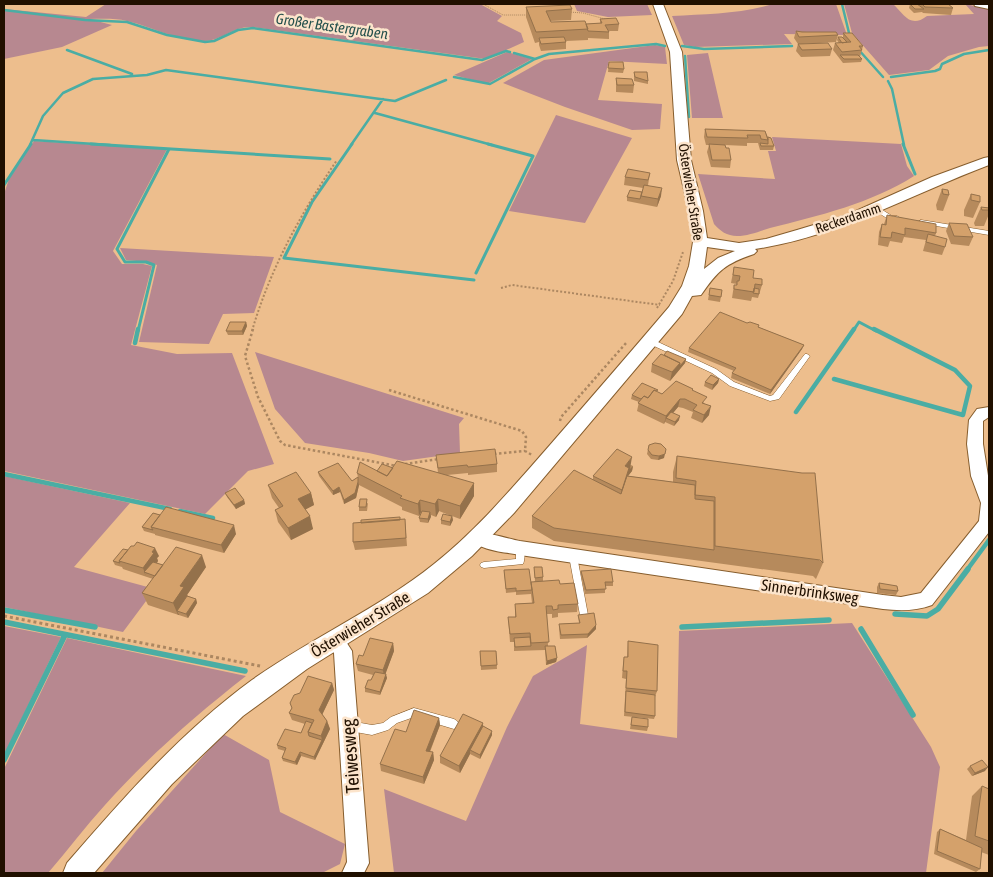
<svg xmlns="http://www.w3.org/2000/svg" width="993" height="877" font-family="'Asap Condensed',sans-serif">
	<rect width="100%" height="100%" fill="#edbe8d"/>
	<path fill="#b78890" d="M 106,4 L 480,4 L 502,16 L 497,21 L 521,33 L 524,42 L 486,59 L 252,27 C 234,26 222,40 205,41 C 177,41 153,27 127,21 C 115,18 101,19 89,19 L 112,25 L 62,47 L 4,59 L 4,9 L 86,17 Z
		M 574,4 L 647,4 L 652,15 L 608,17 L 577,11 Z
		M 773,4 L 836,4 L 847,35 L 784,34 L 792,44 L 695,47 L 684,45 L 672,16 C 706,14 740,14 773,4 Z
		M 844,4 L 893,4 C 904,14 910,29 927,16 L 974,14 L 965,4 L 989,9 L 989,46 L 979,47 L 948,56 L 929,70 L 889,75 L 852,33 Z
		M 655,45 L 665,47 L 667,64 L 609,61 L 598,100 L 662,104 L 660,129 L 632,130 L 565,107 L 503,83 L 544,60 Z
		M 507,52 L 532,59 L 487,84 L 454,75 Z
		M 708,53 L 723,118 L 692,118 L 687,55 Z
		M 556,115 L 632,138 L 585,223 L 509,211 Z
		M 772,137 L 901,144 L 907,166 L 914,176 C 872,203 818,216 770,228 C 760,231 748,236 737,236 C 727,236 720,231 714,224 L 698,174 L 775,179 L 768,151 L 776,151 Z
		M 34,141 L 167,149 L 113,251 L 122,264 L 143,264 L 152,266 L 131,345 L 177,354 L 232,353 L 274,464 L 248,471 L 205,514 L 4,471 L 4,194 L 9,179 Z
		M 120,248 L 274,257 L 254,313 L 223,314 L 209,344 L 139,342 L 157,265 L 147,262 L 126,260 Z
		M 255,352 L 464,418 L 459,424 L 460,453 L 403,461 L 369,453 L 305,443 L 275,409 Z
		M 4,476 L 130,503 L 74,567 L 155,589 L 123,632 L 4,607 Z
		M 852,623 L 931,747 L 940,767 L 926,873 L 394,873 L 384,789 L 466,821 L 507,727 L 533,676 L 587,645 L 580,724 L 677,738 L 679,631 Z
		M 4,626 L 61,637 L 4,755 Z
		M 67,638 L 246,676 C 196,715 147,758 105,805 C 85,827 67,851 48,873 L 4,873 L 4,769 Z
		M 223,734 L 269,760 L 280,812 L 345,844 L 340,864 L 322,873 L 102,873 L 136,831 Z"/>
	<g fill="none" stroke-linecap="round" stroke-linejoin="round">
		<path stroke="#4aada4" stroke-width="2.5" d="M 842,4 L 849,33
			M 4,10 L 85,20 L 127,22 L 167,35 L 205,42 L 214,41 L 238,30 L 253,28 L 482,60 L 506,51 L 510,52
			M 682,46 L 704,49 L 792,46
			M 858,49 L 883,77
			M 67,50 L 132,74
			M 514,53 L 535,59 L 549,54 L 656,44 L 665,46
			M 685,56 L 689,117
			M 454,77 L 490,84 L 535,59
			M 891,77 L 935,71 L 940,69 L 942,64 L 964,54 L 989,50
			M 888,81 L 892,89 L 904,145
			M 375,113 L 492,145
			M 33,140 L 110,145
			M 30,145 L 43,116 L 63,93 L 93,79 L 147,75 L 166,70 L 395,101 L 446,80
			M 351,145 L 383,99"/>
		<path stroke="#4aada4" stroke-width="3" d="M 91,144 L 330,159
			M 352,144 L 312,202 L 284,258 L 474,280
			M 903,144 L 915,174
			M 4,185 L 31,144
			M 476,273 L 533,156 L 488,144
			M 138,331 L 154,265 L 146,262 L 125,262 L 117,249 L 169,149
			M 853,331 L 859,322 L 876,331"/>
		<path stroke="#4aada4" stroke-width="4.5" d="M 135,343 L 138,329
			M 834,379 L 963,415 L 970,386 L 955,370 L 874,329
			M 796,412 L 854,329
			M 4,474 L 170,509
			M 180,511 L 213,518
			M 967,570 L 989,540"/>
		<path stroke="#4aada4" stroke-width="5.5" d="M 4,610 L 95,627
			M 895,614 L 927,616 L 938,609 L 968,569
			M 4,622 L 245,671
			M 682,627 L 829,620
			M 861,629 L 913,715
			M 4,760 L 65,635"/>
		<defs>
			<path id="service" d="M 876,206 L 892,216 L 897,216 L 900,218 C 890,223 882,215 874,209 L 874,207 Z
				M 921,220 L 989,231 L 989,235 L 919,223 L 918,222 Z
				M 654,342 L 658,342 L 716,369 L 734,382 L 770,396 L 773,395 L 805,354 L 807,354 L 810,356 L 779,399 L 770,401 L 730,386 L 712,373 L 654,346 L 653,344 Z
				M 520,545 L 523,546 C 525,550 525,560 523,564 L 484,568 L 481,567 L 480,565 L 481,563 L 484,562 L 516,559 L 516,548 L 517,546 Z
				M 573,553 L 576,554 L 577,556 L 588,615 L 587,618 L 584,619 L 581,618 L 580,615 L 569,556 L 570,554 Z
				M 414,708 L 454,719 L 457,721 L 459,724 L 457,727 L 454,729 L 414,717 L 397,723 L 388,730 L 372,735 L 350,731 L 347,729 L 345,726 L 347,723 L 350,721 L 372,725 L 383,723 L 391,717 Z"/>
			<path id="minor" d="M 974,4 L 989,5 L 989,9 L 975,6 Z
				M 989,407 L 989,417 L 983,421 L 983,444 L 989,482 L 989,532 L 932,605 C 916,611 900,611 883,609 L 520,555 C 506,552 477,551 470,537 L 472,532 C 480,530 509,539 520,541 L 883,595 L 901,597 L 921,593 L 979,521 L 981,503 L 971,476 L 967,444 L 969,420 L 977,409 Z
				M 335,632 L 341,634 L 352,651 L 369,863 L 364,873 L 342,873 L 347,862 L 334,653 L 326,640 L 329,634 Z"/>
			<path id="tertiary" d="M 653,4 L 663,4 L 682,52 L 691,160 L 703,211 L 707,238 L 739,243 L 766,239 L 797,230 L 847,215 L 932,177 L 984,158 L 989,157 L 989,165 C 912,194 838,237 755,249 L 757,251 L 754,254 C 725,264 718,270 701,295 L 692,296 L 682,314 L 514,513 L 472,556 L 428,593 L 307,669 L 243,716 L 172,784 L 94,873 L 63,873 L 67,863 C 124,797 182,731 252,680 C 311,638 378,609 434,564 C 478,529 513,487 550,445 C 590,399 630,353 669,307 L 682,286 L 689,266 L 693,242 L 689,211 L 677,160 L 670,52 ZM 707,247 L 735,251 L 718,258 L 704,269 Z"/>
		</defs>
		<use href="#service" stroke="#865d2d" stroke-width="1"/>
		<use href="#minor" stroke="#865d2d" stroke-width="2"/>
		<use href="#tertiary" stroke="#865d2d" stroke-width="2"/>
		<path stroke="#ac8761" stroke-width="1" stroke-dasharray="1 1" stroke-linecap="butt" d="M 483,4 L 503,15 L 529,15
			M 569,12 L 583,13 L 605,19"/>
		<path stroke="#ac8761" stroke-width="2" stroke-dasharray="2 2" stroke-linecap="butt" d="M 501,288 L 512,285 L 660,305
			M 657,308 L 673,281 L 683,252
			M 252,331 C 270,269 301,213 337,160"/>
		<path stroke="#ac8761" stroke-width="2.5" stroke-dasharray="2.5 2.5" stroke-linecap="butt" d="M 253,329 L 245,356 L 258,397 L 280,441 L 285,445 L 397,466
			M 389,390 L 522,431 L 526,437 L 525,451 L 532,455
			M 560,421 L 561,417 L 627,342
			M 494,454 L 525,451
			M 405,464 L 439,459"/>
		<path stroke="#ac8761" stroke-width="3" stroke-dasharray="3 3" stroke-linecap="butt" d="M 4,616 L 260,666"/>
		<use href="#service" fill="#fff" fill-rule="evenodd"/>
		<use href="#minor" fill="#fff" fill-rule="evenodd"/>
		<use href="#tertiary" fill="#fff" fill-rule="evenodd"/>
	</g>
	<path fill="#b68a5c" d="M 910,4 L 948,4 L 953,8 L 951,15 L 923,13 L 922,12 L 914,13 L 909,8 Z
		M 526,7 L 572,9 L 571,20 L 550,21 L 551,22 L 586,24 L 600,23 L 600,19 L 619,24 L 618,31 L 609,31 L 609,39 L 588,38 L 588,40 L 566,41 L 566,49 L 541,51 L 539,45 L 539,42 L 535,43 L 526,17 Z
		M 796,31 L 838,35 L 836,42 L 803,44 L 832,49 L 830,56 L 801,57 L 796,51 L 798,44 L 794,38 Z
		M 843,33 L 863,46 L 860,57 L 862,59 L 861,62 L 843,63 L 833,50 L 835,43 L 839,43 L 837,40 L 838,37 L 843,37 Z
		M 609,62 L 624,69 L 623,73 L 608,72 Z
		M 634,72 L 648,81 L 648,84 L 634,81 Z
		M 616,78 L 634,85 L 633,93 L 616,92 Z
		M 705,129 L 765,131 L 768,137 L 774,146 L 773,150 L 760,150 L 758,143 L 747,143 L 747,146 L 725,145 L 731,160 L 730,168 L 711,167 L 707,152 L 709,145 L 706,145 L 704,137 Z
		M 650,173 L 648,185 L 661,196 L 657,207 L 627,201 L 627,197 L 642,192 L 643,188 L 624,185 L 625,177 Z
		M 942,189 L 949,195 L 943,211 L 937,210 L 936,205 Z
		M 971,194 L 980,202 L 973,218 L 964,216 L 964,210 Z
		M 981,207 L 989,208 L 989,214 L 984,226 L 975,226 L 974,223 Z
		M 887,215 L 936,233 L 935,236 L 945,247 L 942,255 L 923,251 L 926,240 L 904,237 L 902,243 L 890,241 L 888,247 L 878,245 L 879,232 L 882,224 L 884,224 Z
		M 949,223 L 973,237 L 969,246 L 951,244 L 946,231 Z
		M 734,267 L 753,278 L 762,285 L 758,298 L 752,297 L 751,301 L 732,298 L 734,285 L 736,285 L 737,284 L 731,283 Z
		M 710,288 L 722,290 L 720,302 L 708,300 Z
		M 246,322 L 247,326 L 243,335 L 228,335 L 226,331 Z
		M 747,323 L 759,325 L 758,327 L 804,345 L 802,349 L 770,394 L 731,378 L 732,373 L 734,371 L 688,352 L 689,348 Z
		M 664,355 L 686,359 L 685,363 L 670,381 L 651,372 L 652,364 Z
		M 719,379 L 718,383 L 712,390 L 704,386 L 705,382 Z
		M 693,391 L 705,404 L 709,415 L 702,423 L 691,418 L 693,412 L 683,408 L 678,407 L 673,413 L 679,420 L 674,426 L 665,422 L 664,424 L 637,411 L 639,402 L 631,399 L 632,395 L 657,392 L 662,394 Z
		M 649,445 L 664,458 L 658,460 L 651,459 L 647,454 Z
		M 436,455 L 497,464 L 497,472 L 468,475 L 468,473 L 447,475 L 474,496 L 460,519 L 452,516 L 453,520 L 450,526 L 441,524 L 441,520 L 449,515 L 439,511 L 436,517 L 431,515 L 428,523 L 420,522 L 419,518 L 421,512 L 419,516 L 402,510 L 402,507 L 359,485 L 356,498 L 344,504 L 340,492 L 333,495 L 319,476 L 318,472 L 352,481 L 358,477 L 357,473 L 377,471 L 393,468 L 438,473 Z
		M 677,456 L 823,563 L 816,579 L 813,576 L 554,541 L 532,528 L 532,516 L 593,480 L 593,476 L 631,465 L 633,466 L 632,471 L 628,476 L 673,482 L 673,472 Z
		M 268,485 L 311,493 L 314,505 L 305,509 L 313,529 L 291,540 L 278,522 L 275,510 L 279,508 L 272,498 Z
		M 225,493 L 244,500 L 245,504 L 236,509 L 227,497 Z
		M 368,503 L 367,511 L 359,511 L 359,507 Z
		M 153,513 L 236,534 L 224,553 L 155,535 L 155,534 L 144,531 L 142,527 Z
		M 405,519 L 407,546 L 355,550 L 353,542 L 400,520 Z
		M 128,550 L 159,556 L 157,558 L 158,561 L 157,563 L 163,565 L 206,567 L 187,595 L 188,596 L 196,599 L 197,603 L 188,618 L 148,605 L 142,593 L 153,579 L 123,569 L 122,567 L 115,565 L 113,561 Z
		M 534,567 L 543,577 L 543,581 L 560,584 L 578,604 L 577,612 L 558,613 L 558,617 L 552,618 L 552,614 L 547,614 L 548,646 L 557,658 L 556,662 L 546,665 L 545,650 L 514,651 L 514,642 L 510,642 L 508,617 L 515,617 L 515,604 L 532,603 L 531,594 L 516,595 L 516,592 L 506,593 L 504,570 L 531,585 L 535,581 Z
		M 581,571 L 613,582 L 613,586 L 605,586 L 605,593 L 585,594 L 581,575 Z
		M 879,583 L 898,591 L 896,595 L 877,593 L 877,587 Z
		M 578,615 L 596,629 L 587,638 L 560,639 L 559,628 L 559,624 L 579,623 Z
		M 628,641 L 657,691 L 655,697 L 655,716 L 654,719 L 624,716 L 626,679 L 622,678 L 623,665 L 624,657 L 627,657 Z
		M 393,643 L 394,651 L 385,674 L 387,678 L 380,695 L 365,692 L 365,688 L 371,680 L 373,675 L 358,671 L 356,664 L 363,656 Z
		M 480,651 L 496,651 L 497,669 L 481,670 Z
		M 332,683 L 334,690 L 322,715 L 327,721 L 330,729 L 315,760 L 301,756 L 297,765 L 283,761 L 282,758 L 285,751 L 278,749 L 277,745 L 301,733 L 305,724 L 292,720 L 289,713 L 292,708 L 290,703 Z
		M 632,717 L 648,727 L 647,731 L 630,729 Z
		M 439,718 L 440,725 L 430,752 L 433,752 L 434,760 L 424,784 L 381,771 L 380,764 L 406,732 Z
		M 483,723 L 483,726 L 492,735 L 480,759 L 470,754 L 460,773 L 440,763 L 440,756 Z
		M 970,766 L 985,771 L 972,776 L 967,769 Z
		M 982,786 L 989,789 L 989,855 L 981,852 L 980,869 L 976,872 L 934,854 L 937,832 L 940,829 L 966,840 L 972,796 Z"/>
	<path fill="#94714b" d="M 662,188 L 661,196 L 657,207 L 658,199 Z
		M 246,322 L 247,326 L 243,335 L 242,331 Z
		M 804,345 L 802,349 L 770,394 L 771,390 Z
		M 686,359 L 685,363 L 670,381 L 672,372 L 680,363 Z
		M 719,379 L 718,383 L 712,390 L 713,385 Z
		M 680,399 L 678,407 L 668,419 L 666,418 L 665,422 L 664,424 L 666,416 Z
		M 711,406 L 709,415 L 702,423 L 704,415 Z
		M 680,416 L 679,420 L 674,426 L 675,422 Z
		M 665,454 L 664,458 L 658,460 L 659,456 Z
		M 632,457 L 630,469 L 633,466 L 632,471 L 628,476 L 619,507 L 625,466 Z
		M 358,482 L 359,485 L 356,498 L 344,504 L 344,500 Z
		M 474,483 L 474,496 L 460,519 L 460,506 Z
		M 339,487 L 340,492 L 333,495 L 333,491 Z
		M 311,493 L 314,505 L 301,512 L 298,499 Z
		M 438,499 L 439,511 L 436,517 L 435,504 Z
		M 244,500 L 245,504 L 236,509 L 234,505 Z
		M 420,500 L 421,512 L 419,516 L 418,504 Z
		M 430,512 L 431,517 L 428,523 L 428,519 Z
		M 310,516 L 313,529 L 291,540 L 288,528 Z
		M 452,516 L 453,520 L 450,526 L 450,522 Z
		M 234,525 L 236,534 L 224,553 L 221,545 Z
		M 155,548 L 159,556 L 157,558 L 158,561 L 148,574 L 144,572 L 146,576 L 143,568 L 152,552 Z
		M 202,555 L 206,567 L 187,595 L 189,600 L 177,611 L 179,615 L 178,615 L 173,603 L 180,586 Z
		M 196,599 L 197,603 L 188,618 L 186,614 Z
		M 596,625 L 596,629 L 587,638 L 588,634 Z
		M 393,643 L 394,651 L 384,678 L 383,670 Z
		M 557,658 L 556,662 L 546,665 L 547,661 Z
		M 386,674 L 387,678 L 380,695 L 380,692 Z
		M 332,683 L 334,690 L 321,717 L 319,710 Z
		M 439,718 L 440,725 L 427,758 L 426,751 Z
		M 327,721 L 330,729 L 315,760 L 314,757 L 322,740 L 321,736 Z
		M 483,723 L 483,730 L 470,750 L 470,754 L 460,773 L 459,766 Z
		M 492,731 L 492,735 L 480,759 L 480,755 Z
		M 300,752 L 301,756 L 297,765 L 295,762 Z
		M 433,752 L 434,760 L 424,784 L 423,777 Z
		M 988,767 L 985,771 L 972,776 L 975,773 Z"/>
	<path fill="#d4a16b" stroke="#94714b" d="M 910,4 L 917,4 L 924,9 L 915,9 Z
		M 922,4 L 948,4 L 953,8 L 925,7 Z
		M 570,5 L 572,9 L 546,11 L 551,22 L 585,21 L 588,29 L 536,32 L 526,7 Z
		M 616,18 L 619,24 L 605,25 L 609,32 L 588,31 L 586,24 L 602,23 L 600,19 Z
		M 796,31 L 802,32 L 836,32 L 838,35 L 799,37 Z
		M 843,33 L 852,33 L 863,46 L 859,46 L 862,50 L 842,52 L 835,43 L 851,42 Z
		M 564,37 L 566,42 L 541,44 L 539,38 Z
		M 838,37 L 842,37 L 847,42 L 842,43 Z
		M 828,43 L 832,49 L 802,50 L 798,44 Z
		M 840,55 L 858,55 L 862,59 L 844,59 Z
		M 609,62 L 623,62 L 624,69 L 608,68 Z
		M 634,72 L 647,72 L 648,81 L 635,77 Z
		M 616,78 L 632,79 L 634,85 L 617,85 Z
		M 705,129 L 765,131 L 768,140 L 761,139 L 760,135 L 747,135 L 748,138 L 745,138 L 707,137 Z
		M 768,137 L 771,138 L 774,146 L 761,146 L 760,143 L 768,144 Z
		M 709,144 L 725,145 L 726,148 L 729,148 L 731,160 L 712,160 Z
		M 628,169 L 650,173 L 648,180 L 625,177 Z
		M 644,185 L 662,188 L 658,199 L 641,196 Z
		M 942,189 L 948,190 L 949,195 L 943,194 Z
		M 630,190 L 642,192 L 640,199 L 627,197 Z
		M 971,194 L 980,196 L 980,202 L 971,200 Z
		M 981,207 L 989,208 L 989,210 L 982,210 Z
		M 887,215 L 936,224 L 936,233 L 905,228 L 905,235 L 892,232 L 891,238 L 880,237 L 882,224 L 886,225 Z
		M 949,223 L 967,224 L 973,237 L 954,236 Z
		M 928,234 L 947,239 L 945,247 L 926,242 Z
		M 734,267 L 754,270 L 753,278 L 762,279 L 762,285 L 755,284 L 754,292 L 734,289 L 734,285 L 737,285 L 737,281 L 739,281 L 740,276 L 733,275 Z
		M 710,288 L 722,290 L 721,297 L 709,295 Z
		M 754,288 L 759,289 L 759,294 L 753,293 Z
		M 720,312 L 747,323 L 750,322 L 759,325 L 758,327 L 804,345 L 771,390 L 732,373 L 736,368 L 689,348 Z
		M 230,322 L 246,322 L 242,331 L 226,331 Z
		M 667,351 L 686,359 L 680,366 L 680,363 L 664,355 Z
		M 661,354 L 680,363 L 672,372 L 652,364 Z
		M 711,375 L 719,379 L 713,385 L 705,382 Z
		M 676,381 L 693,389 L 692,390 L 707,397 L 702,403 L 711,406 L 704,415 L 693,410 L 697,405 L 685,399 L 680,399 L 666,416 L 638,403 L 644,396 L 648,398 L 654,390 L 662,394 Z
		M 642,383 L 658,390 L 656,391 L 654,390 L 648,398 L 644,396 L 641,399 L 632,395 Z
		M 671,412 L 680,416 L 675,422 L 666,418 Z
		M 655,443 L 661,444 L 666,449 L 665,454 L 659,456 L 652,455 L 648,450 L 649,445 Z
		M 495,449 L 497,464 L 468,467 L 467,465 L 438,468 L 436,455 Z
		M 617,449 L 632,457 L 625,466 L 629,468 L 622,490 L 593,476 Z
		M 677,456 L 802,473 L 815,473 L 823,563 L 820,560 L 715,546 L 715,497 L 695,495 L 696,481 L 676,478 Z
		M 397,461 L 474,483 L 460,506 L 438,499 L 435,504 L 420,500 L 418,504 L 400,498 L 402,496 L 357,473 L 360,462 L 387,476 Z
		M 338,463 L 352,481 L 358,477 L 358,482 L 355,493 L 344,500 L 339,487 L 333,491 L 318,472 Z
		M 382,464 L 393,468 L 387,476 L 377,471 Z
		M 574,470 L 621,494 L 627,476 L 695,485 L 695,499 L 714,501 L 714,550 L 554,528 L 532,516 Z
		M 296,472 L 311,493 L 298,499 L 310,516 L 288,528 L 275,510 L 283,506 L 268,485 Z
		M 235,488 L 244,500 L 234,505 L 225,493 Z
		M 360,499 L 367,499 L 366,507 L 359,507 Z
		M 166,507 L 234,525 L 221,545 L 151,527 Z
		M 422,511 L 430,512 L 428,519 L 419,518 Z
		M 153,513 L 160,515 L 151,527 L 153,530 L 142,527 Z
		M 443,514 L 452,516 L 450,522 L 441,520 Z
		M 400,517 L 400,520 L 361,523 L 361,520 Z
		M 405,519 L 406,538 L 353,542 L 353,523 Z
		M 137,542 L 155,548 L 152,552 L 154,553 L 143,568 L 119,561 L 131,546 L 134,546 Z
		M 176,547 L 202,555 L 180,586 L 184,587 L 173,603 L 142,593 Z
		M 123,549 L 128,550 L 119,561 L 120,563 L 113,561 Z
		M 153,562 L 163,565 L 155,576 L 144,572 Z
		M 534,567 L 542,567 L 543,577 L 535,578 Z
		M 529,569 L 532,590 L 516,591 L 516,588 L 506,589 L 504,570 Z
		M 611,569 L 613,582 L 605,582 L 606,589 L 586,590 L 581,571 Z
		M 559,580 L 560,584 L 574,583 L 578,604 L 558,605 L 558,609 L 553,610 L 552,606 L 546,606 L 549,642 L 531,643 L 530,633 L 510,634 L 508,617 L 516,617 L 515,604 L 534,603 L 531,582 Z
		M 879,583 L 897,586 L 898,591 L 880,589 Z
		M 187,596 L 196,599 L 186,614 L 177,611 Z
		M 594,613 L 596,625 L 588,634 L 561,635 L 559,624 L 580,623 L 578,615 Z
		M 530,637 L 531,646 L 515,647 L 514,638 Z
		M 370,638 L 393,643 L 383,670 L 356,664 L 359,655 L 363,656 Z
		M 628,641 L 658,645 L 657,691 L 626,688 L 627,671 L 623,671 L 624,657 L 628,657 Z
		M 545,646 L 555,646 L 557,658 L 547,661 Z
		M 480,651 L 496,651 L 497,665 L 481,666 Z
		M 375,672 L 386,674 L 380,692 L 365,688 L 368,680 L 371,680 Z
		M 308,676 L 332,683 L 319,710 L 327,721 L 321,736 L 308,732 L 314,720 L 289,713 L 292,708 L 290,703 L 294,695 L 300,693 Z
		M 626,691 L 655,695 L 655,716 L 625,712 Z
		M 414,710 L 439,718 L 426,751 L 433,752 L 423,777 L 380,764 L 395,729 L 406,732 Z
		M 463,714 L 483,723 L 459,766 L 440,756 Z
		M 632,717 L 648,719 L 648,727 L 631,725 Z
		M 306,721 L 312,723 L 308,732 L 309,736 L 322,740 L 314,757 L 300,752 L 295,762 L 282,758 L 286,748 L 277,745 L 285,729 L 301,733 Z
		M 483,726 L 492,731 L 480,755 L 470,750 Z
		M 982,760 L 988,767 L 975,773 L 970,766 Z
		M 982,786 L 989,789 L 989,841 L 975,836 Z
		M 940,829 L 982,848 L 980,869 L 937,851 Z"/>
	<g text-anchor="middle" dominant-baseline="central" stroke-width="5" stroke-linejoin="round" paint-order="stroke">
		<g font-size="14" fill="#201000" stroke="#fce4cb">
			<text transform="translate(691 192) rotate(81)">Österwieher Straße</text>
			<text transform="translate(848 218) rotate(-19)">Reckerdamm</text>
		</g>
		<g font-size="15" font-style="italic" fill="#25514d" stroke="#fce4cb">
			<text transform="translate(332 26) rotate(8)">Großer Bastergraben</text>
		</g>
		<g font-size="16" fill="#201000" stroke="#fce4cb">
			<text transform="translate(810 591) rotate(8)">Sinnerbrinksweg</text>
			<text transform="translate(360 624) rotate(-31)">Österwieher Straße</text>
		</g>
		<g font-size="19" fill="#201000" stroke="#fce4cb">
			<text transform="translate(350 756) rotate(-94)">Teiwesweg</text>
		</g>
	</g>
	<rect width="993" height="877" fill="none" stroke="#201000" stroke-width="10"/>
</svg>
